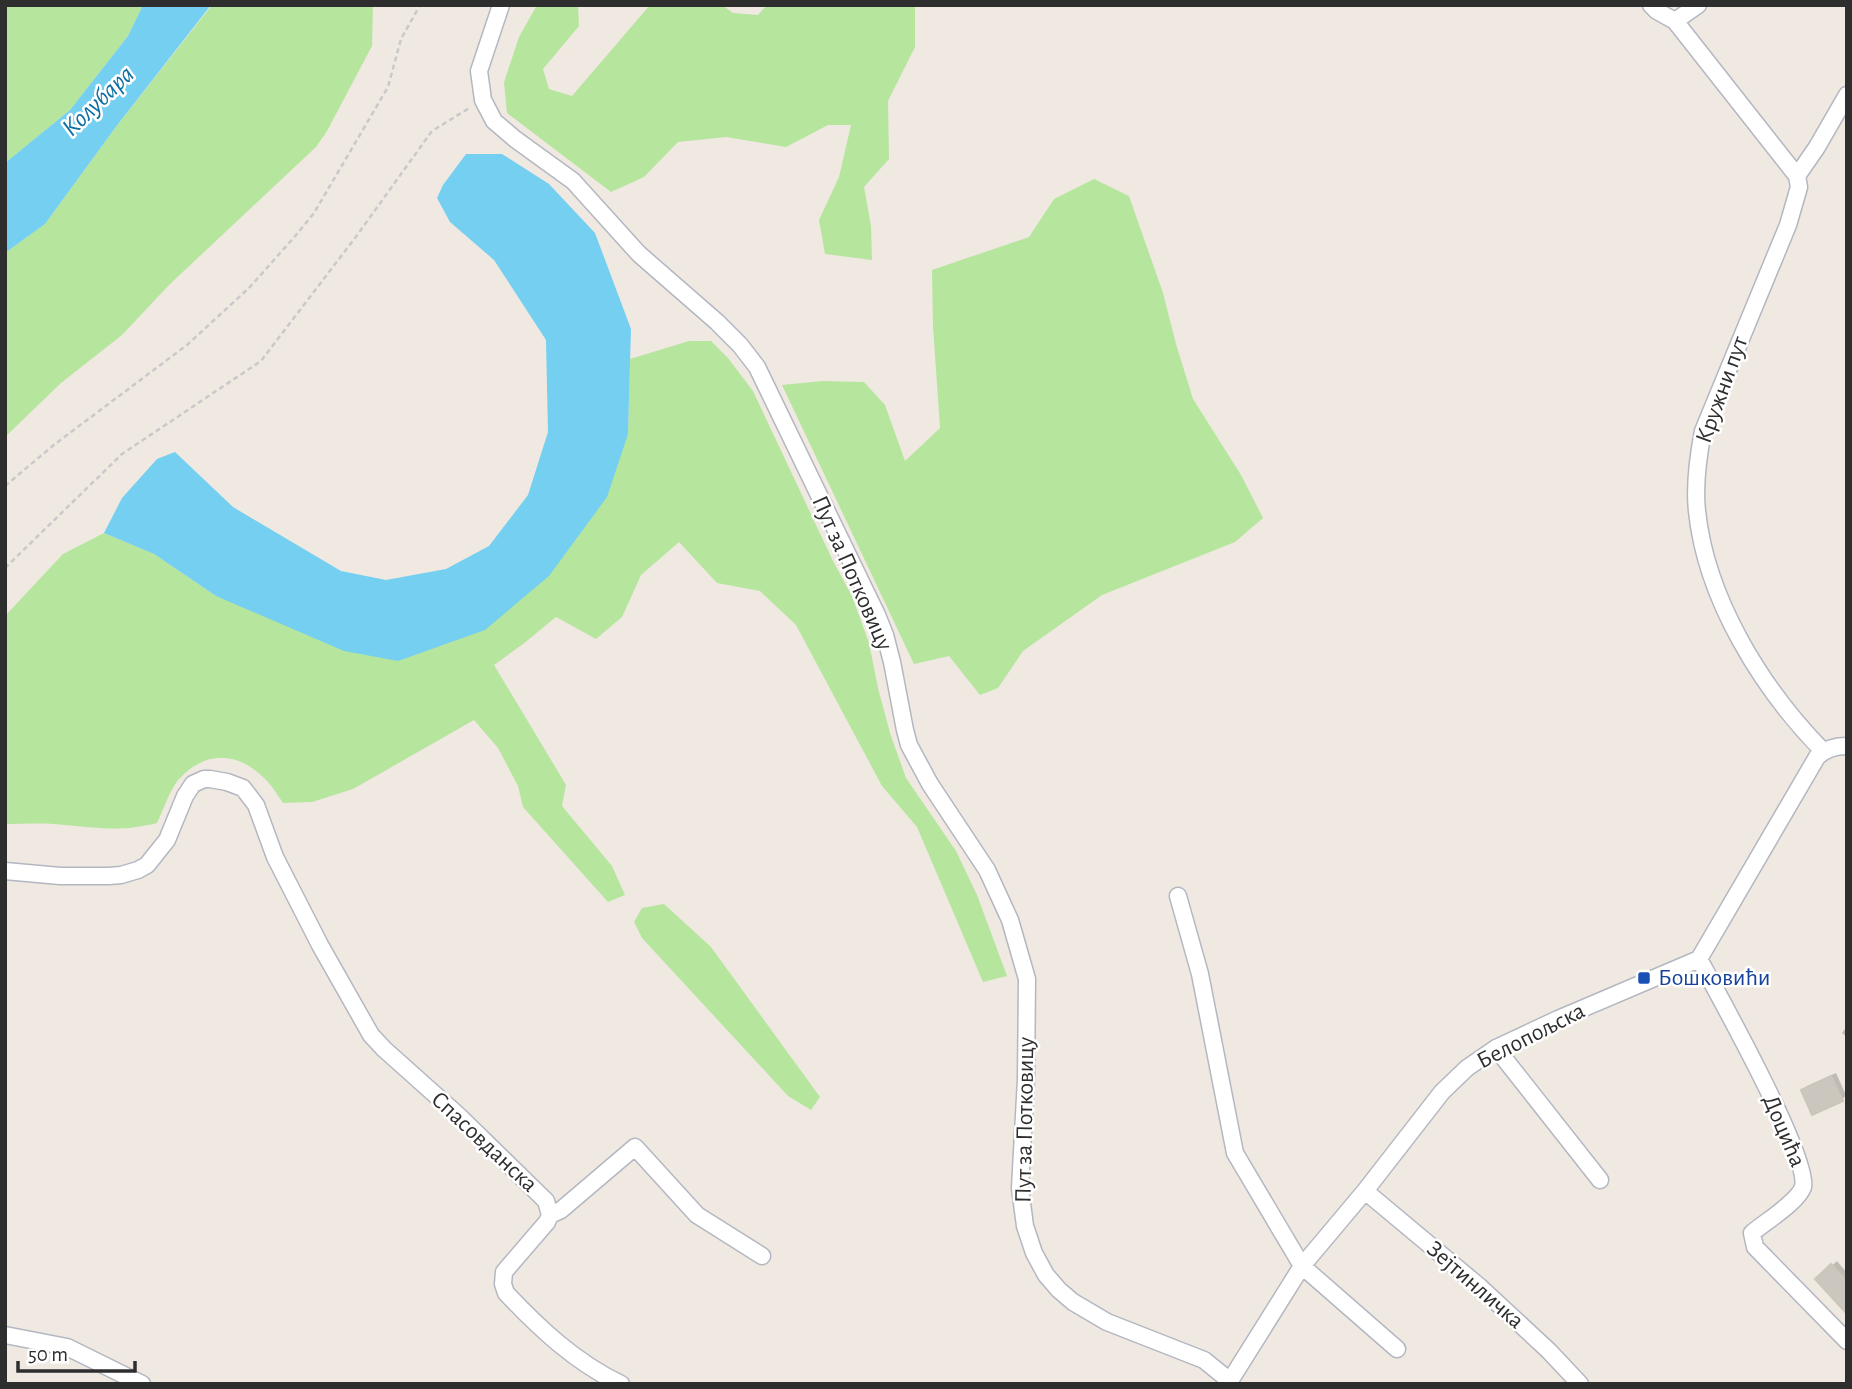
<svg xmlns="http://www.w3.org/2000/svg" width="1852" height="1389" font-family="'Alegreya Sans',sans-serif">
	<rect width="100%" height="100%" fill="#efe9e1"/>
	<path fill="#b6e59e" d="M 5,5 L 143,5 L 128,36 L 70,110 L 5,163 Z
		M 212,5 L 373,5 L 372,46 L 327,131 L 316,147 L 169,285 L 122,335 L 61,383 L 5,437 L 5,253 L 45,224 L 115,128 Z
		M 537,5 L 578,6 L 579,26 L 543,69 L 549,89 L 572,96 L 650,5 L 722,5 L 733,13 L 758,15 L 767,5 L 915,5 L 915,47 L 888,101 L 889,159 L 864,187 L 871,226 L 872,260 L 825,254 L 819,220 L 839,177 L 851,125 L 828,125 L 786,147 L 726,137 L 678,142 L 644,177 L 611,192 L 507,113 L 504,82 L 519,37 Z
		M 1094,179 L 1129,196 L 1163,293 L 1176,344 L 1193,399 L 1241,475 L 1263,518 L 1235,542 L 1102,595 L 1023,651 L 998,688 L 980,695 L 949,656 L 914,664 L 782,385 L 822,381 L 864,382 L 885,405 L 905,461 L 940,428 L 933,326 L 932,270 L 1029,237 L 1054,199 Z
		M 689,341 L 711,341 L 728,358 L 753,391 L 833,561 L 852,596 L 869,643 L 878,688 L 890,733 L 906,778 L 956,851 L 977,895 L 1007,976 L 983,982 L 917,827 L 882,786 L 796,625 L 760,591 L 717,583 L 679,542 L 641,575 L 622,617 L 596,639 L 556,617 L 523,644 L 494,665 L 566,785 L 562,806 L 612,866 L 625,895 L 608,902 L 523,807 L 518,786 L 498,748 L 474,720 L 353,789 L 312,802 L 283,803 C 277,794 271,784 263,777 C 236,751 205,751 179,779 C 170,789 163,811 157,823 C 117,833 94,827 54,824 C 38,823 22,824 5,824 L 5,616 L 63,554 L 104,533 L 154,554 L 216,596 L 398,661 L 628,434 L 630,359 Z
		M 664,904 L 711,947 L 820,1097 L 811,1110 L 788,1096 L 642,938 L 634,922 L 642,908 Z"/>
	<path fill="#75cff0" d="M 143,5 L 211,5 L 115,128 L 45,224 L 5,253 L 5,163 L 70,110 L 128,36 Z
		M 466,154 L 502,154 L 549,184 L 595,233 L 631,329 L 628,434 L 607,497 L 549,576 L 485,630 L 398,661 L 344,651 L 216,596 L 154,554 L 104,533 L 122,498 L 157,459 L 175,452 L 233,507 L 341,571 L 386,580 L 446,569 L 489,546 L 528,495 L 548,432 L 546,340 L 494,260 L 450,222 L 437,198 L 443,185 Z"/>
	<path fill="#0003" d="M 1847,1026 L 1847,1037 L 1842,1033 Z
		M 1836,1073 L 1846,1095 L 1842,1100 L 1803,1090 L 1807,1086 Z
		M 1837,1261 L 1847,1273 L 1847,1313 L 1817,1279 Z"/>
	<path fill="#cbc7bf" stroke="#cbc5ba" stroke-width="2" d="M 1831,1076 L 1843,1101 L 1812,1115 L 1801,1090 Z
		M 1831,1264 L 1847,1281 L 1847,1314 L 1815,1279 Z"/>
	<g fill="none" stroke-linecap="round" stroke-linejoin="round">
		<defs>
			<path id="minor" d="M 501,5 L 479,71 L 483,100 L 494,121 L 515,139 L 573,181 L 639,254 L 717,322 L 740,345 L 757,367 L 877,615 L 885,635 L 892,662 L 905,730 L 909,745 L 930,784 L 987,870 L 1010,920 L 1027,979 L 1026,1079 L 1020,1188 L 1025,1226 L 1034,1253 L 1046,1275 L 1059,1290 L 1073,1302 L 1107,1322 L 1204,1360 L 1230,1381
				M 1651,5 L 1657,11 L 1675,21 L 1797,176 L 1799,187 L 1788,225 L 1703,431 C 1698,457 1694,484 1697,511 C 1706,599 1762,689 1823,751
				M 1675,21 L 1698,5
				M 1797,176 L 1817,147 L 1847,95
				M 5,871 L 60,876 L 109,876 L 121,875 L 138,870 L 147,865 L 167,840 L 185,796 L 193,784 L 204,779 L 210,779 L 227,782 L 243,788 L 256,805 L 275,857 L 320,945 L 371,1035 L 384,1049 L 459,1116 L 546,1201 L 550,1215 L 547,1222 L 504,1272 L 503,1284 L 506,1293 C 539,1328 576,1363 621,1384
				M 1178,896 L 1200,974 L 1235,1153 L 1302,1266 L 1397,1349
				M 1699,959 C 1717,992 1810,1159 1803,1187 C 1798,1202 1765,1222 1752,1233 L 1755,1247 L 1847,1341
				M 1496,1048 L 1600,1180
				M 1365,1191 L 1480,1287 L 1549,1351 L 1580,1384
				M 550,1215 L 561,1210 L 635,1147 L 697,1215 L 762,1256
				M 5,1335 L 67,1347 L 142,1384
				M 1228,1384 L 1302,1266 L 1365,1191 L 1442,1092 L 1467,1068 L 1496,1048 L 1558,1019 L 1699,959 L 1817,757 C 1825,749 1835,746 1847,746"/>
		</defs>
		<use href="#minor" stroke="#b4b7c1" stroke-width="19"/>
		<path stroke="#c9c9c9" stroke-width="2.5" stroke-dasharray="5 3.5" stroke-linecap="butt" d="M 5,486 L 55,444 L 187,345 L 249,288 L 297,234 L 314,213 L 388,87 L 401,39 L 420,5
			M 5,568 L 122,454 L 261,361 L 355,238 L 432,131 L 471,107"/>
		<use href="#minor" stroke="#fff" stroke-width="16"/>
	</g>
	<rect fill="#1a4fb4" stroke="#fff" stroke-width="2.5" x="1637" y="971" width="14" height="14" rx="3.5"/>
	<g text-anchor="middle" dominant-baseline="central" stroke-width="5" stroke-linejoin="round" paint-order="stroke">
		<g font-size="24" fill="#2e2e2e" stroke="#fff">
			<text transform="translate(1722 390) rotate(-70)">Кружни пут</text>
			<text transform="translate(852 573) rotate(66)">Пут за Потковицу</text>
			<text transform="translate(1531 1036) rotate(-27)">Белопољска</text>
			<text transform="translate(1025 1120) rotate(-89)">Пут за Потковицу</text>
			<text transform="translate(1784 1131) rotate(67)">Доцића</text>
			<text transform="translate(484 1142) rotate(43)">Спасовданска</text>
			<text transform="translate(1475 1285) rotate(41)">Зејтинличка</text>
		</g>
		<g font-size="24" fill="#164399" stroke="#fff" text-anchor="start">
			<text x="1658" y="978">Бошковићи</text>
		</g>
		<g font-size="26" font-style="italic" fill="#0d6fa3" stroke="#fff">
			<text transform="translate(98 101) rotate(-44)">Колубара</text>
		</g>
	</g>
	<rect width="1852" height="1389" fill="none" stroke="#2e2e2e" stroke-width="14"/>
	<path d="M18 1361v10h117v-10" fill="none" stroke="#2e2e2e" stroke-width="3.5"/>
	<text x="28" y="1361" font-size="21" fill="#2e2e2e" stroke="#ffffff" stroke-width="5" paint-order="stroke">50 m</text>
</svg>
